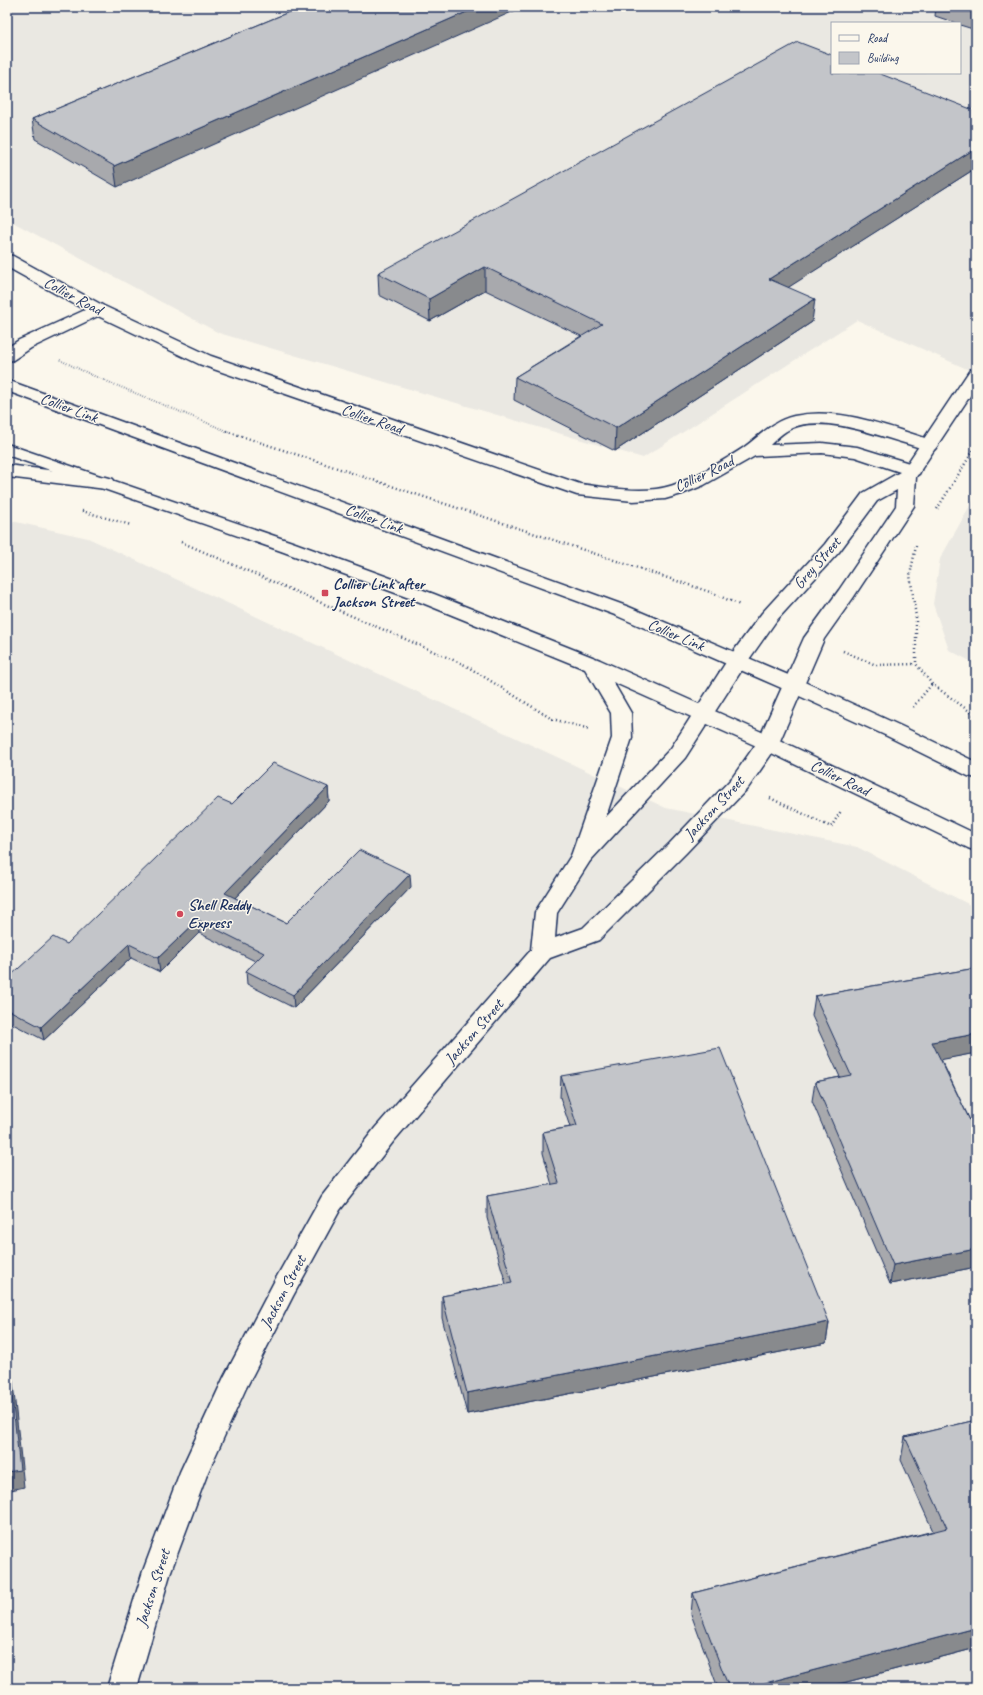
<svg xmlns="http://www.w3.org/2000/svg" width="983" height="1695" font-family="Caveat,sans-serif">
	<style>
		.built { fill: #eae8e2; fill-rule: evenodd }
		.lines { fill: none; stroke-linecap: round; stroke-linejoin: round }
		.street-casing { stroke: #1b2f5e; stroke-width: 3 }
		.secondary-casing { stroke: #1b2f5e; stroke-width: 3 }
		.primary-casing { stroke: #1b2f5e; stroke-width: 3 }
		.highway-casing { stroke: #1b2f5e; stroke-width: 3 }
		.path-far1 { stroke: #1b2f5e; stroke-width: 2; stroke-dasharray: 0.5 2; stroke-linecap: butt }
		.path { stroke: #1b2f5e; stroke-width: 2.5; stroke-dasharray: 1 3; stroke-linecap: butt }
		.street { fill: #fbf7ec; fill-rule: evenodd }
		.secondary { fill: #fbf7ec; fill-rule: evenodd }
		.primary { fill: #fbf7ec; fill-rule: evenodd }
		.highway { fill: #fbf7ec; fill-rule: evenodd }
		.wall { fill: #a8a9ad; stroke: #1b2f5e }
		.shaded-wall { fill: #888a8d; stroke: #1b2f5e }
		.building { fill: #c3c5c9; stroke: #1b2f5e }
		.poi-dot { fill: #d1495b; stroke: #fbf7ec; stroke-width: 1.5 }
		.labels { text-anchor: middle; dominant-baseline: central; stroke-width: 3; stroke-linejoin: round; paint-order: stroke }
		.street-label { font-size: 16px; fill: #1b2f5e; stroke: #fbf7ec }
		.poi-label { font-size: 16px; font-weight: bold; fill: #1b2f5e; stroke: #fbf7ec; text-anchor: start }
	</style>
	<rect width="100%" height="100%" fill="#fbf7ec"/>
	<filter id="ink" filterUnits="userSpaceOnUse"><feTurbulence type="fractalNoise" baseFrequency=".025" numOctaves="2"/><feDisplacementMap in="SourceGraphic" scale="8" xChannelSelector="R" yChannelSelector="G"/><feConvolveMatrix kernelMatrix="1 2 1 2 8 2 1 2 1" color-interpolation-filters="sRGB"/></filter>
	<g filter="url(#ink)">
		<path class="built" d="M7 7H976V373L857 320 643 458 219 333 7 219ZM832 23H960V73H832Z
			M976 495V664L949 650 933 604 940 559Z
			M7 520 88 538 666 808 857 847 976 908V1688H7Z"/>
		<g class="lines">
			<defs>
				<path id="street" d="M7 255 13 256 104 306 211 356 580 484C605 487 631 492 656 489 683 486 720 463 743 448 760 436 772 421 794 416 841 406 891 428 935 441L938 445 935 449 929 450C893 442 827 412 792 428 783 432 776 439 770 445L822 443 857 447 919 466 921 470 919 474 912 476 855 457 822 453 755 456 704 485 682 494 665 499 633 501 577 495 199 364 98 316 31 348 13 360 7 361V348L19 340 85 310 7 267Z"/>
				<path id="secondary" d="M976 369V387L916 477 914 506 853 598 824 639 779 743 748 788 686 853 599 940 550 958 393 1142 340 1210 293 1296 246 1388 208 1472 171 1571 137 1688H107L143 1571 180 1472 224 1377 275 1280 322 1196 375 1128 531 950 535 912 574 851 671 748 730 656 762 613 825 544 863 493 900 472 905 467 970 370ZM897 490 896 506 839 590 804 638 758 741 732 778 670 843 583 928 555 938 557 913 590 861 685 758 745 665 776 621 839 552 877 501Z"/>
				<path id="primary" d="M7 380 629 607 800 680 901 726 976 762V778L968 776 887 736 786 690 615 615 7 391Z
					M7 444 295 543 434 594 600 660 775 738 976 834V851L968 848 761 748 613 682 631 713 632 738 593 856 590 861 582 864 574 861 571 856 612 738 611 713 585 669 420 602 281 551 7 455Z"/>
				<path id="highway" d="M7 465 106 477 113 479 115 483 113 487 106 489 7 477Z"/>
			</defs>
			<use href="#street" class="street-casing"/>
			<use href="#secondary" class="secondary-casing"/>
			<use href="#primary" class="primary-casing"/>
			<use href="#highway" class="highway-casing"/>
			<path class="path-far1" d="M60 360 94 376 229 432"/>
			<path class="path" d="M226 431 710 592 740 605
				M937 509 976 446
				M82 511 131 525
				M181 542 465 665 552 719 590 729
				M916 546 910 575 916 617V664L932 684 976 716
				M843 651 876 665 916 664
				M913 707 932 684
				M770 798 831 827 841 811"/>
			<use href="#street" class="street"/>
			<use href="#secondary" class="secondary"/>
			<use href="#primary" class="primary"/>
			<use href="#highway" class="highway"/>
		</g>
		<path class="wall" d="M301 7 117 187 35 139 32 119Z
			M936 7H976V30L960 25V23H956L935 16Z
			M976 168 788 287 812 322 615 451 514 400 515 377 581 336 485 290 430 321 379 295 378 273Z
			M328 787 329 801 235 898 286 923 411 887 294 1008 247 984 246 971 255 961 199 933 160 972 131 958 44 1040 7 1021V979L67 944 232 804Z
			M976 968V1053L941 1059 976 1133V1267L890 1284 812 1101 815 1082 840 1077 812 1016 815 996Z
			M561 1076 829 1322 826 1343 467 1414 442 1318V1296L506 1284 487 1218V1196L552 1185 543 1153V1132L570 1127 560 1097Z
			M976 1420V1648L824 1688H718L691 1614 693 1593 933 1531 901 1460 905 1437Z"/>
		<path class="shaded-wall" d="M478 7H523L117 187 114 166Z
			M976 148V168L767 301 769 279Z
			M485 267V290L430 321 429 299Z
			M815 299 812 322 615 451 616 428Z
			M328 787 329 801 227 906 225 893Z
			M410 874 411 887 294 1008 293 995Z
			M198 920 199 933 160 972 158 958Z
			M129 944 131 958 44 1040 41 1027Z
			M976 1034V1053L929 1062 932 1042Z
			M976 1249V1267L890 1284 893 1265Z
			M829 1322 826 1343 467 1414V1393Z
			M7 1342 10 1355 24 1487 7 1491Z
			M976 1628V1648L824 1688H746Z"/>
		<path class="building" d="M301 7H478L114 166 32 119Z
			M960 7H976V13Z
			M798 42 832 55V73H878L976 111V148L769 279 815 299 616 428 515 377 602 324 485 267 429 299 378 273Z
			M273 763 328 787 225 893 286 923 359 850 410 874 293 995 246 971 264 953 198 920 158 958 129 944 41 1027 7 1009V979L53 937 67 944 218 798 232 804Z
			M976 968V1034L932 1042 976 1133V1249L893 1265 815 1082 851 1075 815 996Z
			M720 1048 829 1322 467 1393 442 1296 512 1283 487 1196 559 1183 543 1132 577 1126 561 1076Z
			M7 1349 20 1470 7 1472Z
			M976 1420V1628L746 1688H729L693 1593 947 1528 905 1437Z"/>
	</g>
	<g class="poi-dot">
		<rect x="321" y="589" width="8" height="8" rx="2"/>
		<circle cx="180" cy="914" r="4"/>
	</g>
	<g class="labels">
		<g class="street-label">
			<text transform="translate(73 296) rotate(28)">Collier Road</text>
			<text transform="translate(69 408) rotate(20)">Collier Link</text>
			<text transform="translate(372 419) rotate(19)">Collier Road</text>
			<text transform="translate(704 474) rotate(-26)">Collier Road</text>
			<text transform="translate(374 519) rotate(20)">Collier Link</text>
			<text transform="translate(817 563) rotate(-49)">Grey Street</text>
			<text transform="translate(676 635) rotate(23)">Collier Link</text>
			<text transform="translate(840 778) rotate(26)">Collier Road</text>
			<text transform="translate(714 808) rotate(-47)">Jackson Street</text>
			<text transform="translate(474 1032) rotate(-49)">Jackson Street</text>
			<text transform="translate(283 1292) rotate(-62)">Jackson Street</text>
			<text transform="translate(153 1588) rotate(-72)">Jackson Street</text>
		</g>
		<g class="poi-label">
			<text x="333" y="584">Collier Link after<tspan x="333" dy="18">Jackson Street</tspan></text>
			<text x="188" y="905">Shell Reddy<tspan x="188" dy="18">Express</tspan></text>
		</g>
	</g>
	<rect width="983" height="1695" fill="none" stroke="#fbf7ec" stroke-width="24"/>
	<rect x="12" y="12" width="959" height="1671" fill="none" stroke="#1b2f5e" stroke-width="1.5" filter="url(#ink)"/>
	<rect x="831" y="22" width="130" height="52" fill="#fbf7ec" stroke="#a1a7b3"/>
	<rect x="839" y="35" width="20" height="6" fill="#fbf7ec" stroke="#a1a7b3"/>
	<text x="867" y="42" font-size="12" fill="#1b2f5e">Road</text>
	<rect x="839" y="52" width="20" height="12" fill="#c3c5c9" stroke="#a1a7b3"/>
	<text x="867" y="62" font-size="12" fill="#1b2f5e">Building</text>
</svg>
